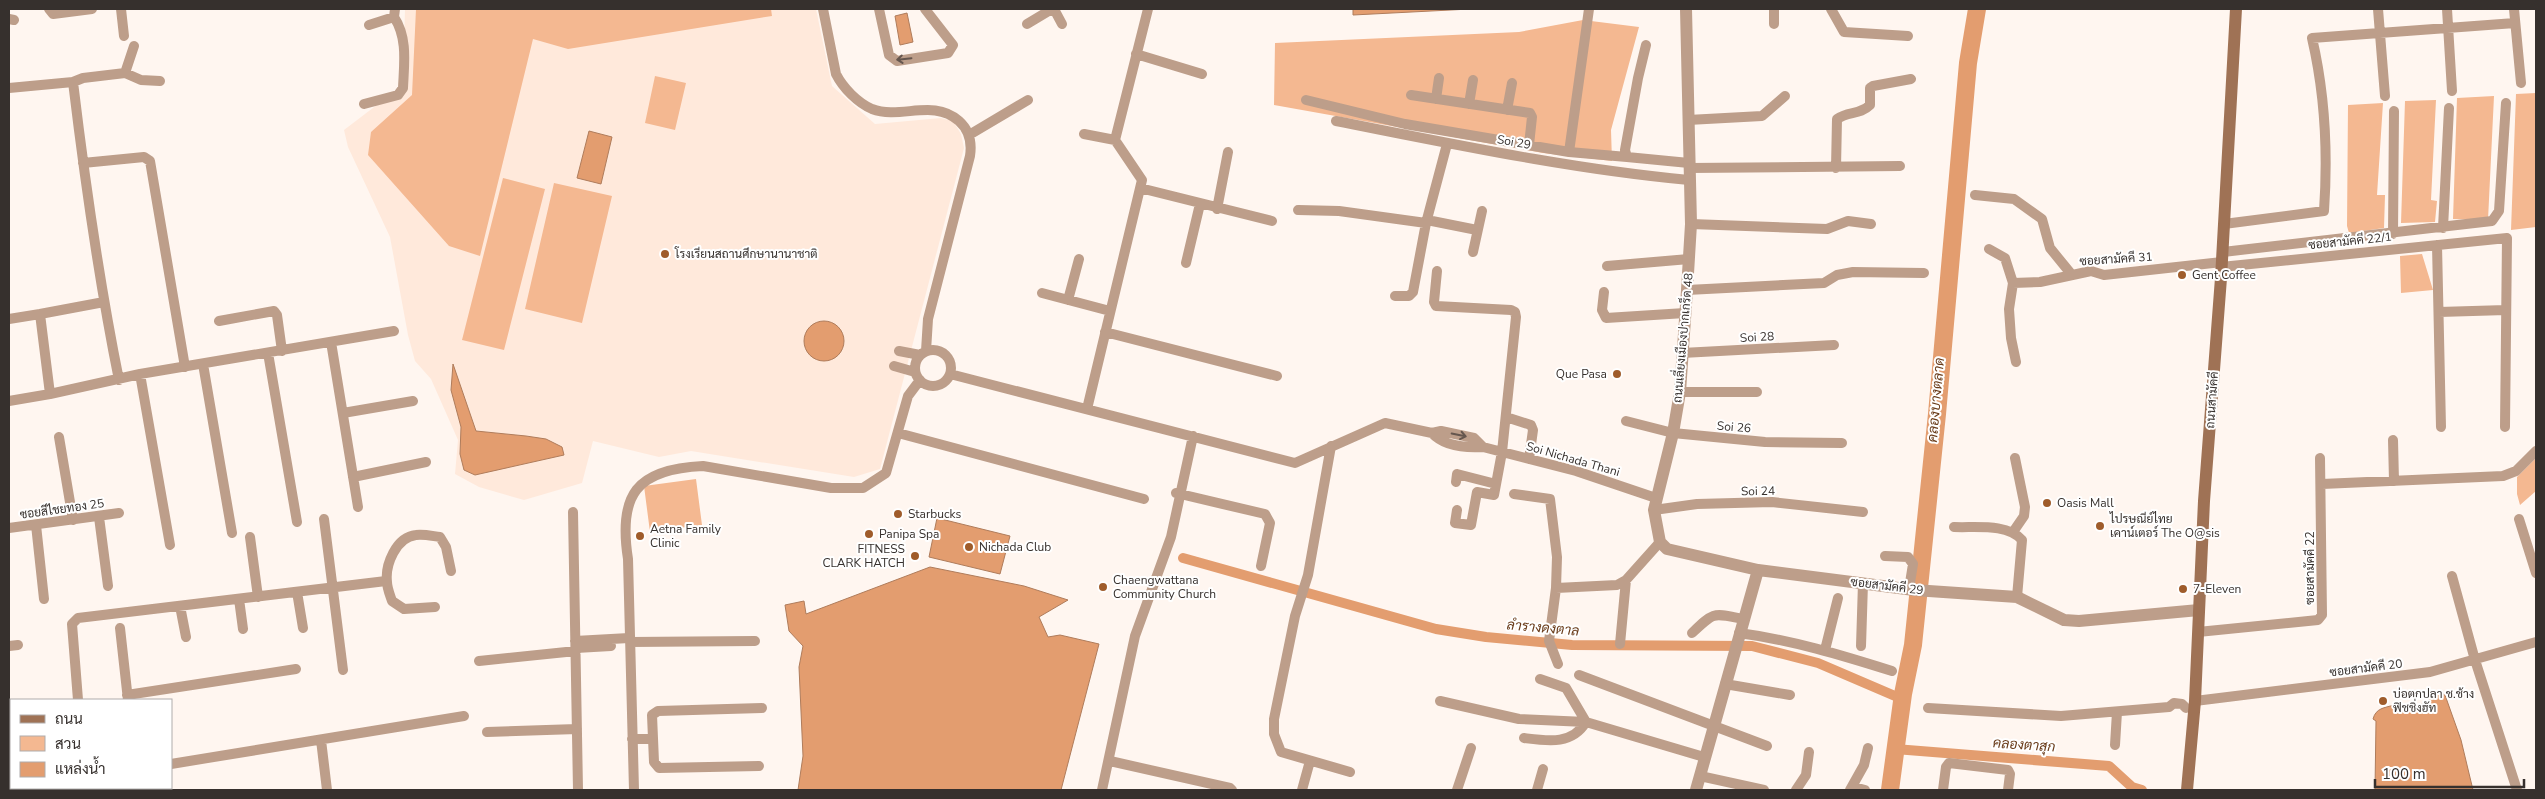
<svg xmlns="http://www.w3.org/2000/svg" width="2545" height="799" font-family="'Nunito Sans',Sarabun,sans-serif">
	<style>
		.built { fill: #ffe9db }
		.green { fill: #f4b891 }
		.water { fill: #e39d6f; stroke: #af7c5b }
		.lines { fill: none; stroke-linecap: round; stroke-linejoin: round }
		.canal { stroke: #e39d6f; stroke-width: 10 }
		.river { stroke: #e39d6f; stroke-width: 18 }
		.minor { stroke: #bd9e8a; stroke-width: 10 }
		.tertiary { stroke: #bd9e8a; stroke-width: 12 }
		.secondary { stroke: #9f7255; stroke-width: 12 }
		.oneway { stroke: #65564e }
		.poi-dot { fill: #9f5c2b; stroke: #fff; stroke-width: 2 }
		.labels { text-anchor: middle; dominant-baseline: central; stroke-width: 4; stroke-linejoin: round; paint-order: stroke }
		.street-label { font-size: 12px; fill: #36302d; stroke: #fff }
		.poi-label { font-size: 12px; fill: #36302d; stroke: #fff; text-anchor: start }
		.water-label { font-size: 14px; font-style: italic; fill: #693b19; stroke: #fff }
	</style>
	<rect width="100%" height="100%" fill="#fff6f0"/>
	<path class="built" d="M405 9H816L832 86 875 124 941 118 953 121 961 134 964 148 880 469 854 477 691 451 659 457 593 441 582 483 524 500 479 487 455 474 458 440 431 379 415 361 408 335 390 237 348 147 344 130 403 85Z"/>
	<path class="green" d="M416 9H771L772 16 568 49 533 39 480 256 449 246 368 155 371 132 412 95Z
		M1583 20 1639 27 1611 130 1612 161 1543 153 1274 105 1275 43 1519 32Z
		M655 76 686 83 675 130 645 123Z
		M2536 93V227L2511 230 2516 94Z
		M2494 96 2488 220 2453 219 2457 98Z
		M2436 100 2431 200 2437 201 2435 222 2401 223 2405 101Z
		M2383 103 2377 195H2385L2384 228 2349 233 2347 226 2348 105Z
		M503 178 545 189 504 350 462 340Z
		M554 183 612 196 582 323 525 309Z
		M2422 254 2433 290 2401 293 2400 256Z
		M2536 458V491L2520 505 2517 494V477Z
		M696 479 702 525 650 532 644 486Z"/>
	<path class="water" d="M1353 9H1470L1353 15Z
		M907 13 913 42 900 45 895 16Z
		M589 131 612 137 601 184 577 178Z
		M804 341a20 20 0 1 1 40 0a20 20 0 1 1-40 0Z
		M453 364 476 431 526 436 546 439 562 447 564 455 475 475 464 470 460 454 461 427 451 390Z
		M937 518 1010 536 1000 574 929 557Z
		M930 567 1024 586 1068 600 1039 617 1048 637 1060 635 1099 644 1061 790H798L803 756 799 667 803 646 789 631 785 605 804 601 806 614Z
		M2440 692 2445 695 2461 740 2473 790H2375L2376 721 2373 719C2376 708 2384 708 2394 705L2396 713 2418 710V705L2429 703V693Z"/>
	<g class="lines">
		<path class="canal" d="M1183 558 1436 629 1486 637 1572 645 1752 646 1818 663 1902 699
			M1895 749 2109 766 2132 787 2142 790"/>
		<path class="river" d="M1890 790 1903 694 1913 645 1937 414 1968 63 1977 9"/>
		<path class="minor" d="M49 9 53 14 92 9
			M121 9 124 36
			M823 9 836 74C843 88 858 103 872 109 901 120 933 98 959 121 969 130 972 143 970 156L928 319 926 351
			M879 9 889 55 897 61 948 53 953 45 925 9
			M1054 9 1062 24
			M1831 9 1844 32 1908 36
			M2378 9 2385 96
			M2447 9 2452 91
			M2514 9 2521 83
			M9 19 14 20
			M1027 24 1052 9
			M1774 24V9
			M369 25 394 17 395 9
			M1646 45 1638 78 1625 150 1627 157 1689 163
			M1136 54 1202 74
			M125 73 134 46
			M73 82C85 182 99 281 119 380
			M9 88 73 82 83 78 125 73 141 80 160 81
			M1411 95 1530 113 1532 117 1529 145
			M1436 99 1439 78
			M1306 100 1405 124 1569 152 1627 157
			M364 104 398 95 403 88C404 64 408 38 394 17
			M1469 104 1473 80
			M1507 110 1512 83
			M1688 120 1762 116 1785 96
			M1336 121C1453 144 1570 169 1689 180
			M1084 134 1115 140
			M969 135 1028 100
			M1569 152 1589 9
			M83 163 144 157 150 161 185 367
			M1689 168 1900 166
			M1836 168 1837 119C1848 111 1860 115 1870 105V88L1873 86 1911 79
			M1140 188 1272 221
			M1975 195 2014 199 2042 219 2050 248 2072 275
			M1217 209 1228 152
			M1298 210 1339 211 1426 223
			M1427 220 1477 230
			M1691 224 1827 229 1848 221 1871 224
			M2224 224 2324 211C2328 153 2325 94 2312 38L2515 23
			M2443 228 2449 108
			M2393 234 2394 111
			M2437 245 2441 427
			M1989 249 2005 258 2013 283 2009 309 2011 338 2016 362
			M1473 252 1482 211
			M2223 252 2492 221 2499 211 2506 103
			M1186 263 1200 204
			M1607 266 1689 259
			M2221 267 2507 238 2505 427
			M1437 271 1434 302 1436 306 1511 310 1515 312 1516 317 1502 452 1494 495 1477 492 1471 525 1455 523 1457 510
			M2013 283 2040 282 2091 271 2104 275 2222 262
			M1687 290 1824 283 1837 275 1853 272 1924 273
			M1604 292 1602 310 1606 318 1685 313
			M1042 293 1110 311
			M1395 296H1409L1413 292 1426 223 1447 144
			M1068 300 1079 259
			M2439 312 2506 310
			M9 319 40 314
			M219 321 274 311 277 315 282 351
			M1105 332 1277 376
			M331 342 358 507
			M915 368a18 18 0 1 1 36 0a18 18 0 1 1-36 0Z
			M899 351 920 355
			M268 353 297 522
			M1682 353 1834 345
			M203 364 232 533
			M894 366 915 372
			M140 374 170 545
			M950 374 1295 463 1385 423 1432 433 1441 431 1474 438 1483 447
			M1680 392H1757
			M50 394 40 314 104 302
			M9 401 50 394 140 374 394 331
			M1087 409 1142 180 1115 140 1148 9
			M343 413 413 401
			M1506 417 1531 425 1533 430 1529 459
			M1626 421 1673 433 1765 442 1842 443
			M898 433 1144 499
			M1432 433C1444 446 1466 448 1483 447L1576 471 1656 498
			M59 437 73 520
			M2393 440 2394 481
			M1331 446 1308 575 1295 616 1274 719V734L1281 752 1350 772
			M353 477 426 462
			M1456 482 1457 474 1496 484
			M2322 484 2503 476 2516 471 2536 451
			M1176 493 1265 514 1270 523 1261 566
			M1514 494 1550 499 1557 557 1556 588 1549 641 1558 664
			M1654 510 1697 504 1772 502 1863 512
			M573 512 578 790
			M99 517 108 586
			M324 519 343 670
			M2519 519 2536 573
			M36 525 44 599
			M1954 527C1975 528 2007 523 2022 540L2017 597
			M9 528 119 513
			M2013 532 2024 516 2025 507 2015 458
			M250 537 258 597
			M1885 556 1908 557 1913 564 1909 589
			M2452 576 2475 660 2517 790
			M1556 588 1617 585 1626 580 1660 542
			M297 592 303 628
			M239 599 243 629
			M180 606 186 637
			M435 607 404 609 392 601C390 595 387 588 387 582 385 565 396 537 416 535 424 534 432 536 440 537L446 547 451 571
			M120 628 128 700
			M2198 632 2318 620 2322 615 2320 458
			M1692 633C1715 611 1713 613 1743 619
			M1739 633C1792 640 1841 655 1892 671
			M575 641 629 638
			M630 642 755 641
			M1620 644 1626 580
			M9 646 18 645
			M1861 646 1863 583
			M576 648 611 646
			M1825 650 1838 598
			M479 661 576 651
			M1579 675 1767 746
			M1725 684 1790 695
			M127 695 296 669
			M78 700 72 624 78 618 386 581
			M1440 701 1519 719 1586 722 1704 757
			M2195 701 2430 672 2536 642
			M1928 708 2061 716 2169 707 2174 703 2182 704 2186 708
			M9 722H11
			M487 732 577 729
			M1524 738C1548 741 1572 745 1586 722L1566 688 1540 679
			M632 739H653
			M321 740 327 790
			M2115 745 2117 712
			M1110 761 1230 788 1232 790
			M171 764 464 716
			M759 766 659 768 654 762 652 715 658 711 762 708
			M1700 776 1764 790
			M1854 787 1865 790
			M137 788V790
			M634 790 628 559C618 495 636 469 703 466L831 488H863L886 473 908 396 920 380
			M1102 790 1135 636 1171 537 1193 436
			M1302 790 1310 761
			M1457 790 1471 748
			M1537 790 1543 769
			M1796 790 1806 775 1809 752
			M1850 790 1864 765 1868 748
			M1943 790 1946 767 1949 763 2008 770 2010 774 2008 790"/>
		<path class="tertiary" d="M1686 9 1691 224 1687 290 1680 392 1673 433 1654 510 1660 542 1667 549 1758 570 1914 590 2017 597 2064 620 2079 621 2199 610
			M1696 790 1758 570"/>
		<path class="secondary" d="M2187 790 2195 701 2204 501 2221 278 2236 9"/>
	</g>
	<defs><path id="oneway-shaft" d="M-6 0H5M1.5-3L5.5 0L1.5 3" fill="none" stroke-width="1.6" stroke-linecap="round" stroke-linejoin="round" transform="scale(1.25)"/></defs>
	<g class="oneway">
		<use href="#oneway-shaft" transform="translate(904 59) rotate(174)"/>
		<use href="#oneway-shaft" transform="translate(1459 435) rotate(12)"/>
	</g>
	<g class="poi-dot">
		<circle cx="665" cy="254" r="5"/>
		<circle cx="2182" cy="275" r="5"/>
		<circle cx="1617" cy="374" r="5"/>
		<circle cx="2047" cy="503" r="5"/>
		<circle cx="898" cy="514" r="5"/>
		<circle cx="2100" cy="526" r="5"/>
		<circle cx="869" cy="534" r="5"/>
		<circle cx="640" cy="536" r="5"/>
		<circle cx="969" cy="547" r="5"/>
		<circle cx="915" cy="556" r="5"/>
		<circle cx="1103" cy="587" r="5"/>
		<circle cx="2183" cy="589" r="5"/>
		<circle cx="2383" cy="701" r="5"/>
	</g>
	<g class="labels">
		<g class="street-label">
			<text transform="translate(1514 142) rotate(10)">Soi 29</text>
			<text transform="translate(2350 241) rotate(-6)">ซอยสามัคคี 22/1</text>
			<text transform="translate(2116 259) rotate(-4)">ซอยสามัคคี 31</text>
			<text transform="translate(1757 337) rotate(-3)">Soi 28</text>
			<text transform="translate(1683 338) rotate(-85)">ถนนเลี่ยงเมืองปากเกร็ด 48</text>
			<text transform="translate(2212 400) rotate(-86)">ถนนสามัคคี</text>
			<text transform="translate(1734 427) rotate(5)">Soi 26</text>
			<text transform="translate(1573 459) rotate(16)">Soi Nichada Thani</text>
			<text transform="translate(1758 491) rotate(-1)">Soi 24</text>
			<text transform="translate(62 509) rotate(-8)">ซอยสีไชยทอง 25</text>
			<text transform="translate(2310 568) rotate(-90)">ซอยสามัคคี 22</text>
			<text transform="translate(1887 586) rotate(7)">ซอยสามัคคี 29</text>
			<text transform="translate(2366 668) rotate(-7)">ซอยสามัคคี 20</text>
		</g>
		<g class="poi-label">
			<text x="675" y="254">โรงเรียนสถานศึกษานานาชาติ</text>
			<text x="2192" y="275">Gent Coffee</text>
			<text x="1607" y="374" text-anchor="end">Que Pasa</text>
			<text x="2057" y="503">Oasis Mall</text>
			<text x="908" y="514">Starbucks</text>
			<text x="2110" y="519">ไปรษณีย์ไทย<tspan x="2110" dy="14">เคาน์เตอร์ The O@sis</tspan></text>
			<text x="650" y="529">Aetna Family<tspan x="650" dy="14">Clinic</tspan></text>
			<text x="879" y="534">Panipa Spa</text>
			<text x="979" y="547">Nichada Club</text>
			<text x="905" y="549" text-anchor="end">FITNESS<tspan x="905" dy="14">CLARK HATCH</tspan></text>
			<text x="1113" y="580">Chaengwattana<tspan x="1113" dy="14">Community Church</tspan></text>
			<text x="2193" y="589">7-Eleven</text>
			<text x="2393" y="694">บ่อตกปลา ช.ช้าง<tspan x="2393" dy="14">ฟิชชิ่งฮัท</tspan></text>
		</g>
		<g class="water-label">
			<text transform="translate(1936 400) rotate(-85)">คลองบางตลาด</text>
			<text transform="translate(1543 628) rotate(5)">ลำรางดงตาล</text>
			<text transform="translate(2024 745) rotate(4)">คลองตาสุก</text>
		</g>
	</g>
	<rect width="2545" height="799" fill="none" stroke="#36302d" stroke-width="20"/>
	<rect x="10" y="699" width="162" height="90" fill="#ffffff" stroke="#afacab"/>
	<rect x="20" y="715" width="25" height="8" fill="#9f7255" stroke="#afacab"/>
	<text x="55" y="724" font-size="15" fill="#36302d">ถนน</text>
	<rect x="20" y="736" width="25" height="15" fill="#f4b891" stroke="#afacab"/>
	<text x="55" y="749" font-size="15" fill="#36302d">สวน</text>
	<rect x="20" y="762" width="25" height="15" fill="#e39d6f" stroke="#afacab"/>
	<text x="55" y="774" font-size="15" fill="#36302d">แหล่งน้ำ</text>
	<path d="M2375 779v8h149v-8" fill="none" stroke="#36302d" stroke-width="2.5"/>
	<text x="2382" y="779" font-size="15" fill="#36302d" stroke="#ffffff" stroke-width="4" paint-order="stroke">100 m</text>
</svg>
